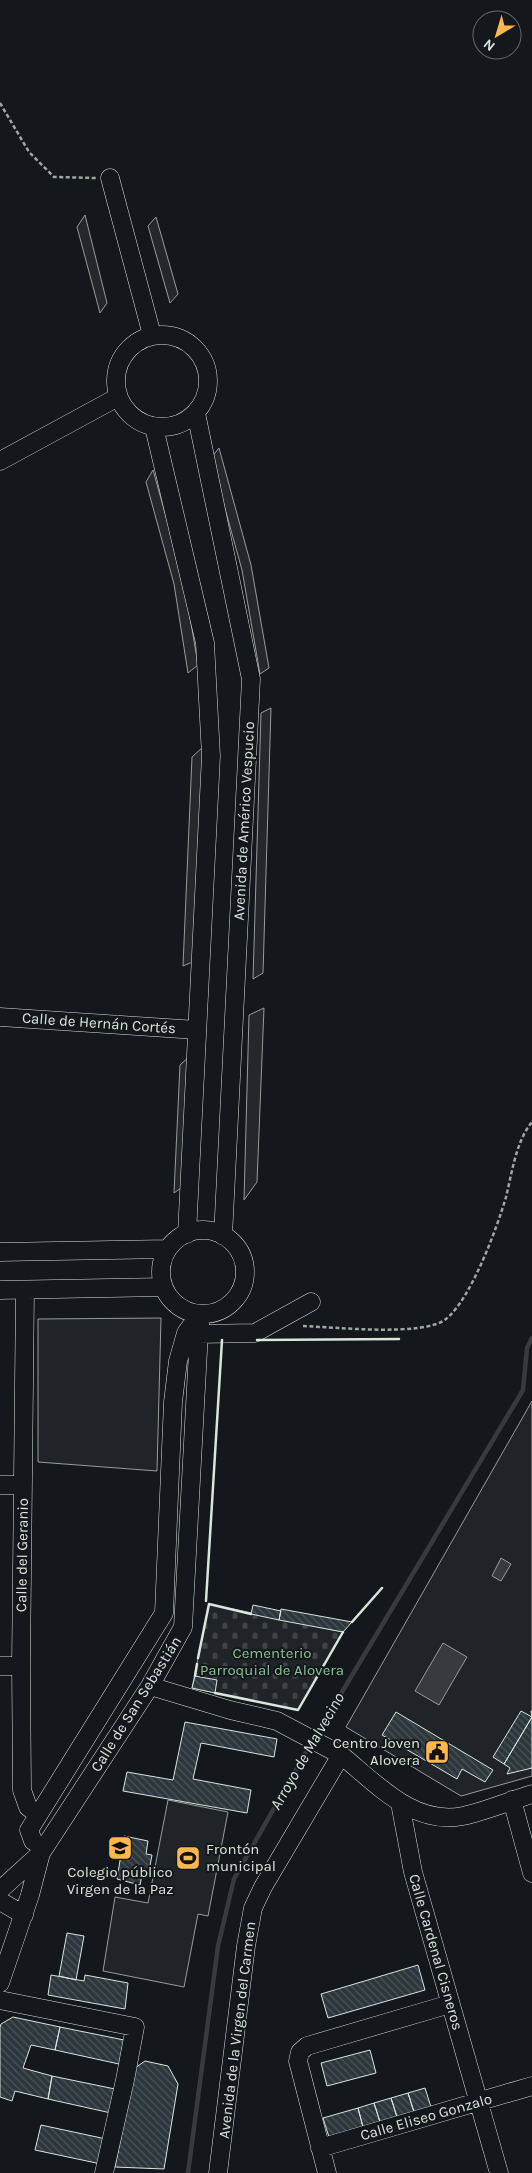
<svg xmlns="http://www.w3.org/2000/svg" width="532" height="2173" font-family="Karla,sans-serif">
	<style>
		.cemetery { fill: url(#cemetery-stones); stroke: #939e99 }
		.park { fill: #202428; stroke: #939e99 }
		.parking { fill: #24282b; stroke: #939e99 }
		.water { fill: #363b3e; stroke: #939e99 }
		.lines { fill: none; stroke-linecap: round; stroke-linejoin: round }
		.stream { stroke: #363b3e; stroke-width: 4.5 }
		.building { fill: url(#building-back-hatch); stroke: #d8e6dc }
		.minor-casing { stroke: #d8e6dc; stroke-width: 19 }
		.path { stroke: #9da8a2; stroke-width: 2.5; stroke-dasharray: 4 2.5; stroke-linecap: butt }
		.minor { stroke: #14181c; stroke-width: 18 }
		.wall { stroke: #d8e6dc; stroke-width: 2.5 }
		.labels { text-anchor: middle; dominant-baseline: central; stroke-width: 4; stroke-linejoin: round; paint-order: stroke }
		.street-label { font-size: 15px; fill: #d8e6dc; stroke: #14181c }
		.park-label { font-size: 15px; fill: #8ac095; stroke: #14181c }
		.poi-label { font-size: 15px; fill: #d8e6dc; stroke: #14181c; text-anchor: end }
		.water-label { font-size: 16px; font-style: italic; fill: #d8e6dc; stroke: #14181c }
	</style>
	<defs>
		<pattern id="cemetery-stones" width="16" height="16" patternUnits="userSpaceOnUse" patternTransform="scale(1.25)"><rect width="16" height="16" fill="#202428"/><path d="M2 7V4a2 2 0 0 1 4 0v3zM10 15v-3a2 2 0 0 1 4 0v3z" fill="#404447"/></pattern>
		<pattern id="building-back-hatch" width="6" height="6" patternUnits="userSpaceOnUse" patternTransform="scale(1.25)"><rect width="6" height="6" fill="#2c363c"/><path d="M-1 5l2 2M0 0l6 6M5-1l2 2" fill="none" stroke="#4a5358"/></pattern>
	</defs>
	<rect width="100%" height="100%" fill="#14181c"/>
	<path class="cemetery" d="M209 1604 343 1632 298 1710 192 1688Z"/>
	<path class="park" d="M161 1318 157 1471 38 1462V1319Z
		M532 1401V1776L461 1796 346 1727Z
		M168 1800 228 1812 208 1916 198 1914 184 1987 103 1971 115 1897 148 1903Z"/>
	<path class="parking" d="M85 215 107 303 100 313 77 227Z
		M156 217 178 294 170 303 148 226Z
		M219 448 251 565 269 668 260 674 242 570 211 458Z
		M153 470 184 581 198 665 188 673 174 584 146 482Z
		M271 708 263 973 253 979 261 713Z
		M203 747 195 961 183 966 192 757Z
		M264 1008 257 1182 244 1200 249 1015Z
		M191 1055 184 1186 174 1193 180 1065Z"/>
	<path class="water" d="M501 1558 511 1564 501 1581 492 1576Z
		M443 1643 467 1657 439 1705 415 1691Z"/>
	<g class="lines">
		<path class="stream" d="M315 1737 523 1390 527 1348 532 1338
			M188 2173 218 1946 234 1879 311 1743"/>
	</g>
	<path class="building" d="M253 1605 281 1611 279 1620 251 1614Z
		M281 1609 352 1622 343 1632 279 1620Z
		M195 1676 217 1680 215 1693 192 1688Z
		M521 1711 532 1717 504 1764 493 1757Z
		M531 1711H532V1768L507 1774 510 1768 504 1764 532 1717Z
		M396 1712 493 1770 485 1782 462 1769 457 1779 382 1735Z
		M185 1722 277 1739 274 1757 201 1743 193 1779 251 1790 247 1813 123 1791 127 1772 173 1780Z
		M124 1836 148 1841 146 1854 152 1855 149 1871 143 1870 140 1885 117 1879Z
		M67 1933 84 1936 76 1980 59 1976Z
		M418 1965 425 1990 328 2018 321 1994Z
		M51 1975 84 1981 85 1975 128 1983 125 2009 48 1995Z
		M13 2017 60 2027 55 2050 31 2045 23 2068 52 2076 48 2099 15 2091 12 2101 0 2097V2027L1 2024Z
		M60 2027 124 2040 119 2064 55 2050Z
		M370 2050 376 2073 327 2086 321 2063Z
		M145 2061 168 2066 178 2084 164 2169 115 2167 135 2068Z
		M52 2076 115 2089 111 2113 48 2099Z
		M425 2088 431 2107 414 2112 408 2093Z
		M408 2093 414 2112 397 2117 391 2098Z
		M391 2098 397 2117 380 2122 374 2103Z
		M374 2103 380 2122 363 2127 358 2108Z
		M358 2108 363 2127 329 2137 323 2118Z
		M41 2125 106 2139 101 2164 35 2150Z"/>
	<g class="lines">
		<defs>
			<path id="minor" d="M110 178 152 335
				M116 381a46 46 0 1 1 92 0a46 46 0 1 1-92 0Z
				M196 413 251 679 223 1236
				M154 427 205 643 211 756 187 1234
				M0 461 118 397
				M0 1017 197 1030
				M161 1272a42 42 0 1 1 84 0a42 42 0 1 1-84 0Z
				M0 1252 168 1249
				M0 1290 164 1287
				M25 1290 21 1666 22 1790 28 1807 37 1814
				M199 1334 255 1333 311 1302
				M0 1485H23
				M0 1666H21
				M150 1686 230 1710 277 1721 341 1755 263 1887 253 1908 246 1946 218 2173
				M341 1755C376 1783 413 1826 463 1816 486 1811 509 1801 532 1794
				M512 1800 532 1873
				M400 1803 413 1872 499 2173
				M44 1848 33 1841 29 1830 164 1613 173 1402 178 1361 186 1333 191 1326 200 1324
				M0 1890 41 1853
				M0 1901 24 1915
				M0 1983 30 1895 41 1853 150 1686 183 1627 200 1314
				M0 2000 135 2027 125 2080 104 2173
				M320 2148 532 2086
				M327 2173 298 2061 300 2052 307 2046 450 2004"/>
		</defs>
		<use href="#minor" class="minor-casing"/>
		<path class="path" d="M0 103 29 152 54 177 96 178
			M303 1326C334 1327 424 1337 446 1319 471 1299 497 1228 506 1197 512 1173 516 1141 532 1122"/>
		<use href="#minor" class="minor"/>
		<path class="wall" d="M257 1340 399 1339
			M206 1601 222 1340
			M352 1622 382 1588
			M198 1658 209 1604 251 1614
			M195 1676 197 1664
			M215 1693 298 1710 343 1632"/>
	</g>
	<defs>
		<symbol id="civic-square" viewBox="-11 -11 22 22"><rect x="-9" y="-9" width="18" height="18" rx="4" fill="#ffb74d" stroke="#14181c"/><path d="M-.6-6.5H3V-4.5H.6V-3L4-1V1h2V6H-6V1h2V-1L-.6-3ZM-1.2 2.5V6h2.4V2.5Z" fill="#111"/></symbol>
		<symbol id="school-square" viewBox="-11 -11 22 22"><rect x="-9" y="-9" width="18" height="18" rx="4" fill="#ffb74d" stroke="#14181c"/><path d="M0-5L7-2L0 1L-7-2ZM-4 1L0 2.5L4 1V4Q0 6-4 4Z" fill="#111"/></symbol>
		<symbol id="stadium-square" viewBox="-11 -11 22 22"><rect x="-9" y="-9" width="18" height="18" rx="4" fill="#ffb74d" stroke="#14181c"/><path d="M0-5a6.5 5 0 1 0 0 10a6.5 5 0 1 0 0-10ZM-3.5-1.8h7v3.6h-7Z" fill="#111"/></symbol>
	</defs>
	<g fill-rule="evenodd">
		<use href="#civic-square" x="423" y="1738" width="28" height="28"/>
		<use href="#school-square" x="106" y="1834" width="28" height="28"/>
		<use href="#stadium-square" x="174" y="1844" width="28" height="28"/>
	</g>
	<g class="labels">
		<g class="street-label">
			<text transform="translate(244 821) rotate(-87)">Avenida de Américo Vespucio</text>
			<text transform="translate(99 1023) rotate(4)">Calle de Hernán Cortés</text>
			<text transform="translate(22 1555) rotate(-89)">Calle del Geranio</text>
			<text transform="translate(136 1704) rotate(-58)">Calle de San Sebastián</text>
			<text transform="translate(436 1952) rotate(74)">Calle Cardenal Cisneros</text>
			<text transform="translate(237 2030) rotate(-83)">Avenida de la Virgen del Carmen</text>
			<text transform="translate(426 2117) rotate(-16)">Calle Eliseo Gonzalo</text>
		</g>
		<g class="park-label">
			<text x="272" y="1653">Cementerio<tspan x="272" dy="17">Parroquial de Alovera</tspan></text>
		</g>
		<g class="poi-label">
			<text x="420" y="1743">Centro Joven<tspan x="420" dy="17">Alovera</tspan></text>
			<text x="206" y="1849" text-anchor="start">Frontón<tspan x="206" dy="17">municipal</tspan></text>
			<text x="120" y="1872" text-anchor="middle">Colegio público<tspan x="120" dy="17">Virgen de la Paz</tspan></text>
		</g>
		<g class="water-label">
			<text transform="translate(307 1751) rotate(-60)">Arroyo de Malvecino</text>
		</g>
	</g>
	<g transform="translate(497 35) rotate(218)"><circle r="24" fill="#14181c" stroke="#626a69"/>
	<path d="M0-4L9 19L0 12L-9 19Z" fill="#ffb74d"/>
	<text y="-8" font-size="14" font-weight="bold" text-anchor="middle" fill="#d8e6dc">N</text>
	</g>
</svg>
